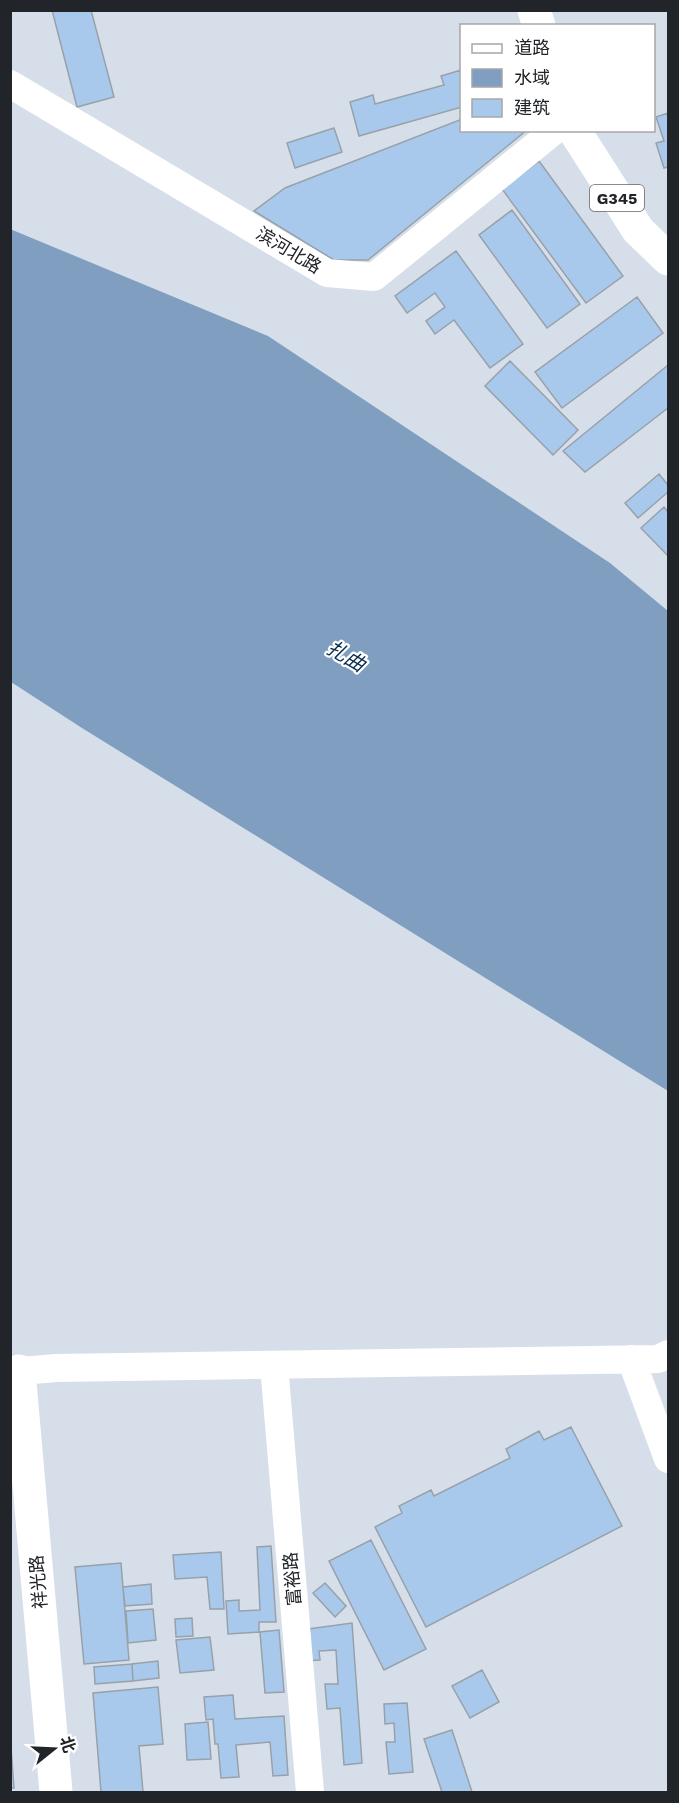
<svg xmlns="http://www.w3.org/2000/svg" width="679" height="1803" font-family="'Work Sans','Noto Sans SC',sans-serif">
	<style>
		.water { fill: #7f9ec0 }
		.building { fill: #a8c9ec; stroke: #98a1aa; stroke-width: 1.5 }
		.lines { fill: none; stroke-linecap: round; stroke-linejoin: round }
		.minor { stroke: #fff; stroke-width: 28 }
		.major { stroke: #fff; stroke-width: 33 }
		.highway { stroke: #fff; stroke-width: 33 }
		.labels { text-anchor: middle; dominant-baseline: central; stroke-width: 4.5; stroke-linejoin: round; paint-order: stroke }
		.shield { fill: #fff; stroke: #646668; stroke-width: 1.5 }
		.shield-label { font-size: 16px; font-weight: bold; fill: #212428 }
		.street-label { font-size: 18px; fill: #212428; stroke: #fff }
		.water-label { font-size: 20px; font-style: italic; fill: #072c4d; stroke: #fff }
	</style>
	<rect width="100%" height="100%" fill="#d6dfe9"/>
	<path class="water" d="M10 229 268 336 610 563 668 611V1091L82 728 11 682Z"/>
	<path class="building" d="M52 10H91L114 97 77 107Z
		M461 70 462 107 359 136 350 102 373 95 375 104 444 85 441 76Z
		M668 113V167L664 168 656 143 664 141 656 117Z
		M462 119V130H527L368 260H334L254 211 285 188Z
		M334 128 342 152 295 168 287 143Z
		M539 161 623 276 586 303 502 189Z
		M512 210 580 304 547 328 479 235Z
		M456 251 523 344 490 368 454 320 435 334 426 321 445 307 435 293 407 313 395 296Z
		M637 297 663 333 562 408 535 372Z
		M510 361 578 430 553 455 485 386Z
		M668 365V408L585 472 563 451Z
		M659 474 668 485V492L638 518 625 503Z
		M664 507 668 512V556L641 528Z
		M571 1427 622 1526 426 1627 375 1527 402 1513 399 1506 431 1490 434 1496 510 1458 506 1449 539 1431 544 1440Z
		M371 1540 426 1649 384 1670 329 1561Z
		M271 1546 276 1622H259V1632L228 1634 226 1601 239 1600V1611L260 1610 257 1547Z
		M221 1552 224 1609H210L207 1577 175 1579 173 1555Z
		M121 1563 129 1660 84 1664 75 1567Z
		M325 1583 346 1606 335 1617 313 1593Z
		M151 1584 152 1604 125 1606 123 1587Z
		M153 1609 156 1640 128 1643 126 1611Z
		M192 1618 193 1636 176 1637 175 1619Z
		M352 1623 362 1763 344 1765 340 1708 327 1709 325 1684H338L336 1650 319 1651 320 1660 303 1661 301 1630Z
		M279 1630 284 1692 265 1693 260 1632Z
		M210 1637 214 1670 180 1673 176 1640Z
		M158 1661 159 1678 133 1681 132 1664Z
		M132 1664 133 1681 95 1684 94 1667Z
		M482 1670 499 1702 470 1718 452 1686Z
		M158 1687 163 1744 139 1746 143 1792H101L93 1693Z
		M233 1695 235 1719 284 1716 288 1775 273 1776 270 1742 236 1745 239 1777 221 1778 218 1744H215L213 1719 206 1720 204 1697Z
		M407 1703 413 1772 389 1774 386 1742H395L394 1723 385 1724 384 1704Z
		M208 1722 211 1759 187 1760 185 1724Z
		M452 1730 472 1792H442L424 1739Z
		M10 1734 14 1788H10Z"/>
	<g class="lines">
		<path class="minor" d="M10 84 327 273 374 277 555 130
			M631 1359 668 1459
			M274 1365 310 1792
			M10 1372 56 1368 658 1359 668 1354"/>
		<path class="major" d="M19 1371 56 1792"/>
		<path class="highway" d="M534 10 539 26
			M574 130 638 230 668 259"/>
	</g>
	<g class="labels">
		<rect class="shield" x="590" y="185" width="54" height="26" rx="4.5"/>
		<g class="shield-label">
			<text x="617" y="198">G345</text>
		</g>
		<g class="street-label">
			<text transform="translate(289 250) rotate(31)">滨河北路</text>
			<text transform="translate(292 1579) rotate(-95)">富裕路</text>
			<text transform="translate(38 1582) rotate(-95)">祥光路</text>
		</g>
		<g class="water-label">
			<text transform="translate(346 656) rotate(31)">扎曲</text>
		</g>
	</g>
	<rect width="679" height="1803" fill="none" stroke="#212428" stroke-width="24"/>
	<rect x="460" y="24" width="195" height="108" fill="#ffffff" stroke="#a6a7a9" stroke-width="1.5"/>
	<rect x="472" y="44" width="30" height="9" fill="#ffffff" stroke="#a6a7a9" stroke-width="1.5"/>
	<text x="514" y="54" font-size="18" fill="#212428">道路</text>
	<rect x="472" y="69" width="30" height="18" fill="#7f9ec0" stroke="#a6a7a9" stroke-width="1.5"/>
	<text x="514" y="84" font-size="18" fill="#212428">水域</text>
	<rect x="472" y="99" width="30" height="18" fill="#a8c9ec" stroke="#a6a7a9" stroke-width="1.5"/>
	<text x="514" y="114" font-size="18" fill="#212428">建筑</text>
	<g transform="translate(54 1749) rotate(72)" stroke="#ffffff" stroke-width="4.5" paint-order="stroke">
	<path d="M0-4.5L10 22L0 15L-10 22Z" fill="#212428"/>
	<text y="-9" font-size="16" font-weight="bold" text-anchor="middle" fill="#212428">北</text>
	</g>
</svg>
